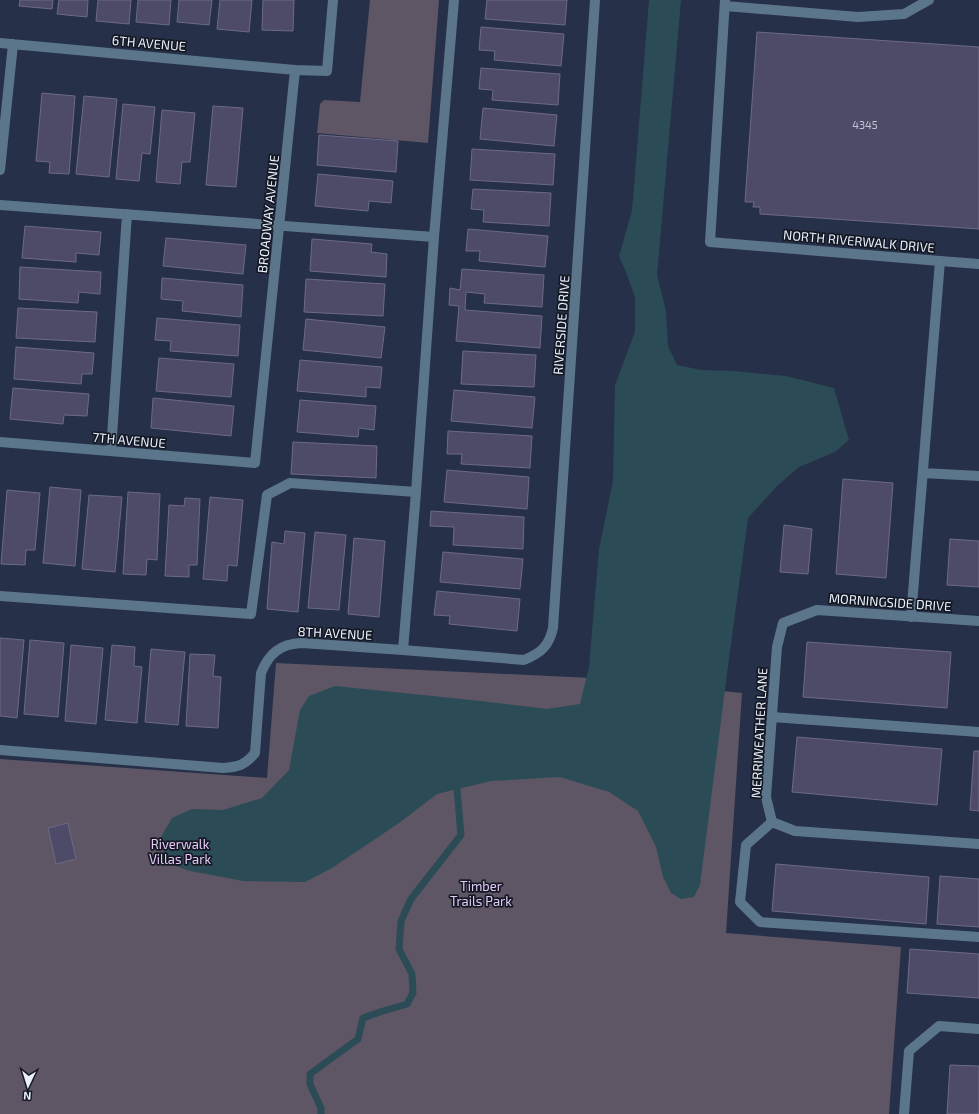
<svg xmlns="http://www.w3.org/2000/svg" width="979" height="1114" font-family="'Exo 2',sans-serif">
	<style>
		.green { fill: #5f5665 }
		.water { fill: #2b4c56 }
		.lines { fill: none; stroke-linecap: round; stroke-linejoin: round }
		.stream { stroke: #2b4c56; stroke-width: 7 }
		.building { fill: #4e4b68; stroke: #6d6a88 }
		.lane { stroke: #5b768b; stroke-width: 10 }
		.street { stroke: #5b768b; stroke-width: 10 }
		.labels { text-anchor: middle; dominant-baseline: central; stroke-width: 3.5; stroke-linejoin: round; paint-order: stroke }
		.number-label { font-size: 11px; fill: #c2c6d7 }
		.street-label { font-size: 13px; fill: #e9effc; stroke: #141924 }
		.park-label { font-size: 13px; fill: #e7c9f8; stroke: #141924 }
	</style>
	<rect width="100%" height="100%" fill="#263049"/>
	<path class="green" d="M370 0H439L428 143 317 133 320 104 324 100 360 102Z
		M276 663 591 678 742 693 726 933 901 947 889 1114H0V759L267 778Z"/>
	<path class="water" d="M649 0H681L657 275 666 311 668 346 677 365 701 370 734 371 786 376 834 388 849 440 835 452 799 467 777 486 748 518 728 666 700 885 694 897 681 899 671 893 663 877 656 847 638 811 609 792 560 777 491 781 437 794 399 823 332 868 305 882 243 881 190 871 165 862 161 837 172 818 192 809 223 810 262 798 289 770 300 710 309 696 335 686 481 701 547 709 580 704 589 667 599 549 613 481 615 385 635 332V297L626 272 619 256 632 211Z"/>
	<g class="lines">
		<path class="stream" d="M321 1114V1108L310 1084V1074L358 1039 363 1018 380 1012 407 1004 413 993 412 974 399 949 401 921 411 899 461 835 457 789 460 780"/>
	</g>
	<path class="building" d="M20 0H53L52 9 19 6Z
		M59 0H88L87 17 57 14Z
		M98 0H131L129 24 96 21Z
		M138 0H171L169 25 136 22Z
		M179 0H212L209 25 177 22Z
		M220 0H252L249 32 217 29Z
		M263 0H294L293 31 262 30Z
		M487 0H567L565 25 485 19Z
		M481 27 564 34 561 66 494 60 495 51 479 50Z
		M757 32 979 47V229L760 214V207H753L754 202H745Z
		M481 68 560 74 558 105 492 100 493 90 479 89Z
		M42 93 75 96 69 174 49 173 50 162 36 161Z
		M84 96 117 99 109 177 76 174Z
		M123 104 155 107 150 154 142 153 139 181 116 179Z
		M213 106 243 108 236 187 206 185Z
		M483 108 557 115 554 146 480 139Z
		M162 110 195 113 190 162H182L180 184 156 182Z
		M319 135 398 141 396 172 317 165Z
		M472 149 555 154 553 185 470 180Z
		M318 174 393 181 391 203 369 201 368 211 315 206Z
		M473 189 551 193 549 226 483 222 484 210 471 209Z
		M25 226 101 232 99 255 76 253V262L22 258Z
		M468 229 548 236 545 267 479 261 480 251H466Z
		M166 238 246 245 243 274 163 266Z
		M312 239 372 244 371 252 387 254 386 277 310 271Z
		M20 267 101 272 100 294 79 292 78 303 19 299Z
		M462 269 544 275 542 307 484 303 485 294 466 292 465 310 542 316 540 348 456 341 459 306 449 305 450 288 460 290Z
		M162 278 243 285 241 317 182 311 183 301 161 299Z
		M306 279 385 284 383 316 304 312Z
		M18 308 97 312 95 342 16 338Z
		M157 318 240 325 238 356 170 351 171 341 155 340Z
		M306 319 385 327 381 358 303 350Z
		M16 347 94 353 92 374H82L81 384 14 379Z
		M463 351 536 355 534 387 461 384Z
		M159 358 234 364 231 397 156 391Z
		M300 360 382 367 380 388 366 387V397L297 391Z
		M13 388 89 394 87 416 64 415 63 424 10 419Z
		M454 390 535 397 532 428 451 421Z
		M153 398 234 406 231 436 151 428Z
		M300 400 376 406 374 430 359 428 358 437 297 432Z
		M448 431 532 436 530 468 461 464 462 454H447Z
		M293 442 377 446 376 478 291 474Z
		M447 470 529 477 527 509 444 502Z
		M843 479 893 483 886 578 836 574Z
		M50 487 81 490 75 566 43 563Z
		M7 490 40 493 35 550H26L25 565 1 564Z
		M128 492 160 494 157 560 147 559 146 575 123 574Z
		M89 495 122 497 115 572 82 569Z
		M210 497 243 500 237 566 228 565 227 581 203 579Z
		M185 498 200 499 197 565H189V577L165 576 169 505 184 506Z
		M431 511 524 517 523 549 453 545 454 527 430 526Z
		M784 525 812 529 808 574 780 572Z
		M285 531 305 533 298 612 267 609 272 542 284 544Z
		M315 532 346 535 339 610 308 608Z
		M354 538 385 541 379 617 348 614Z
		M950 539 979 541V587L947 585Z
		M443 552 523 559 520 589 440 582Z
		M437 591 520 599 517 631 449 624 450 616 434 615Z
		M0 638 24 640 17 718 0 716Z
		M30 640 64 643 58 717 24 714Z
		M807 642 951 652 947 708 803 697Z
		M71 645 103 648 96 724 65 721Z
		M112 645 135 647 134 666 142 667 137 723 105 720Z
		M151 649 185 652 178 725 145 722Z
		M190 654 215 655 213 676 221 677 218 728 186 726Z
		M797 737 942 749 937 805 792 792Z
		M974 751H979V811L970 810Z
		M68 823 76 859 56 864 48 828Z
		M776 864 929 877 926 924 772 911Z
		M940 876 979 879V927L937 924Z
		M910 949 979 954V998L907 993Z
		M950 1065 979 1066V1114H947Z"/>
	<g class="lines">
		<path class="lane" d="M725 6 858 17 904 14 929 0
			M0 205 434 237
			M940 261 979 264
			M111 451 127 214
			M0 596 251 614 267 495 290 483 416 492
			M403 650 416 492 434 237 454 0
			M772 717 979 732
			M772 822 746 845 740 902 760 922 979 937"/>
		<path class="street" d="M725 0 710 242 940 261 911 617
			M0 43 295 70 327 71 333 0
			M0 170 13 44
			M0 442 255 463 295 70
			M923 473 979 476
			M979 621 817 610 783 623 777 647 766 797 772 822 795 831 979 844
			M0 750 223 768C239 767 245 765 255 753L261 673C269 653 280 644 302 643L403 650 524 660C541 653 549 646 553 628L595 0
			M904 1114 909 1051 939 1026 979 1029"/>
	</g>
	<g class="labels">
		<g class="number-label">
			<text x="865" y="124">4345</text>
		</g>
		<g class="street-label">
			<text transform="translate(149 43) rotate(5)">6TH AVENUE</text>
			<text transform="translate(268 214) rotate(-84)">BROADWAY AVENUE</text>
			<text transform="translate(859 241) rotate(5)">NORTH RIVERWALK DRIVE</text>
			<text transform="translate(561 325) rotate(-86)">RIVERSIDE DRIVE</text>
			<text transform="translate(129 440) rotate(5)">7TH AVENUE</text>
			<text transform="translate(890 602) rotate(4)">MORNINGSIDE DRIVE</text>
			<text transform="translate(335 633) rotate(3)">8TH AVENUE</text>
			<text transform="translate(759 733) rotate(-87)">MERRIWEATHER LANE</text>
		</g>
		<g class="park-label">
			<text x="180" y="844">Riverwalk<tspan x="180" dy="15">Villas Park</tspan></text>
			<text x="481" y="886">Timber<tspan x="481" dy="15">Trails Park</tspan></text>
		</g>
	</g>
	<g transform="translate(28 1086) rotate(184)" stroke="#141924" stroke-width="3" paint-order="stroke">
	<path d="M0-3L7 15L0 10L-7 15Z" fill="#e9effc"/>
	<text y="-6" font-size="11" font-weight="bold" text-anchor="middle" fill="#e9effc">N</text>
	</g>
</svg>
